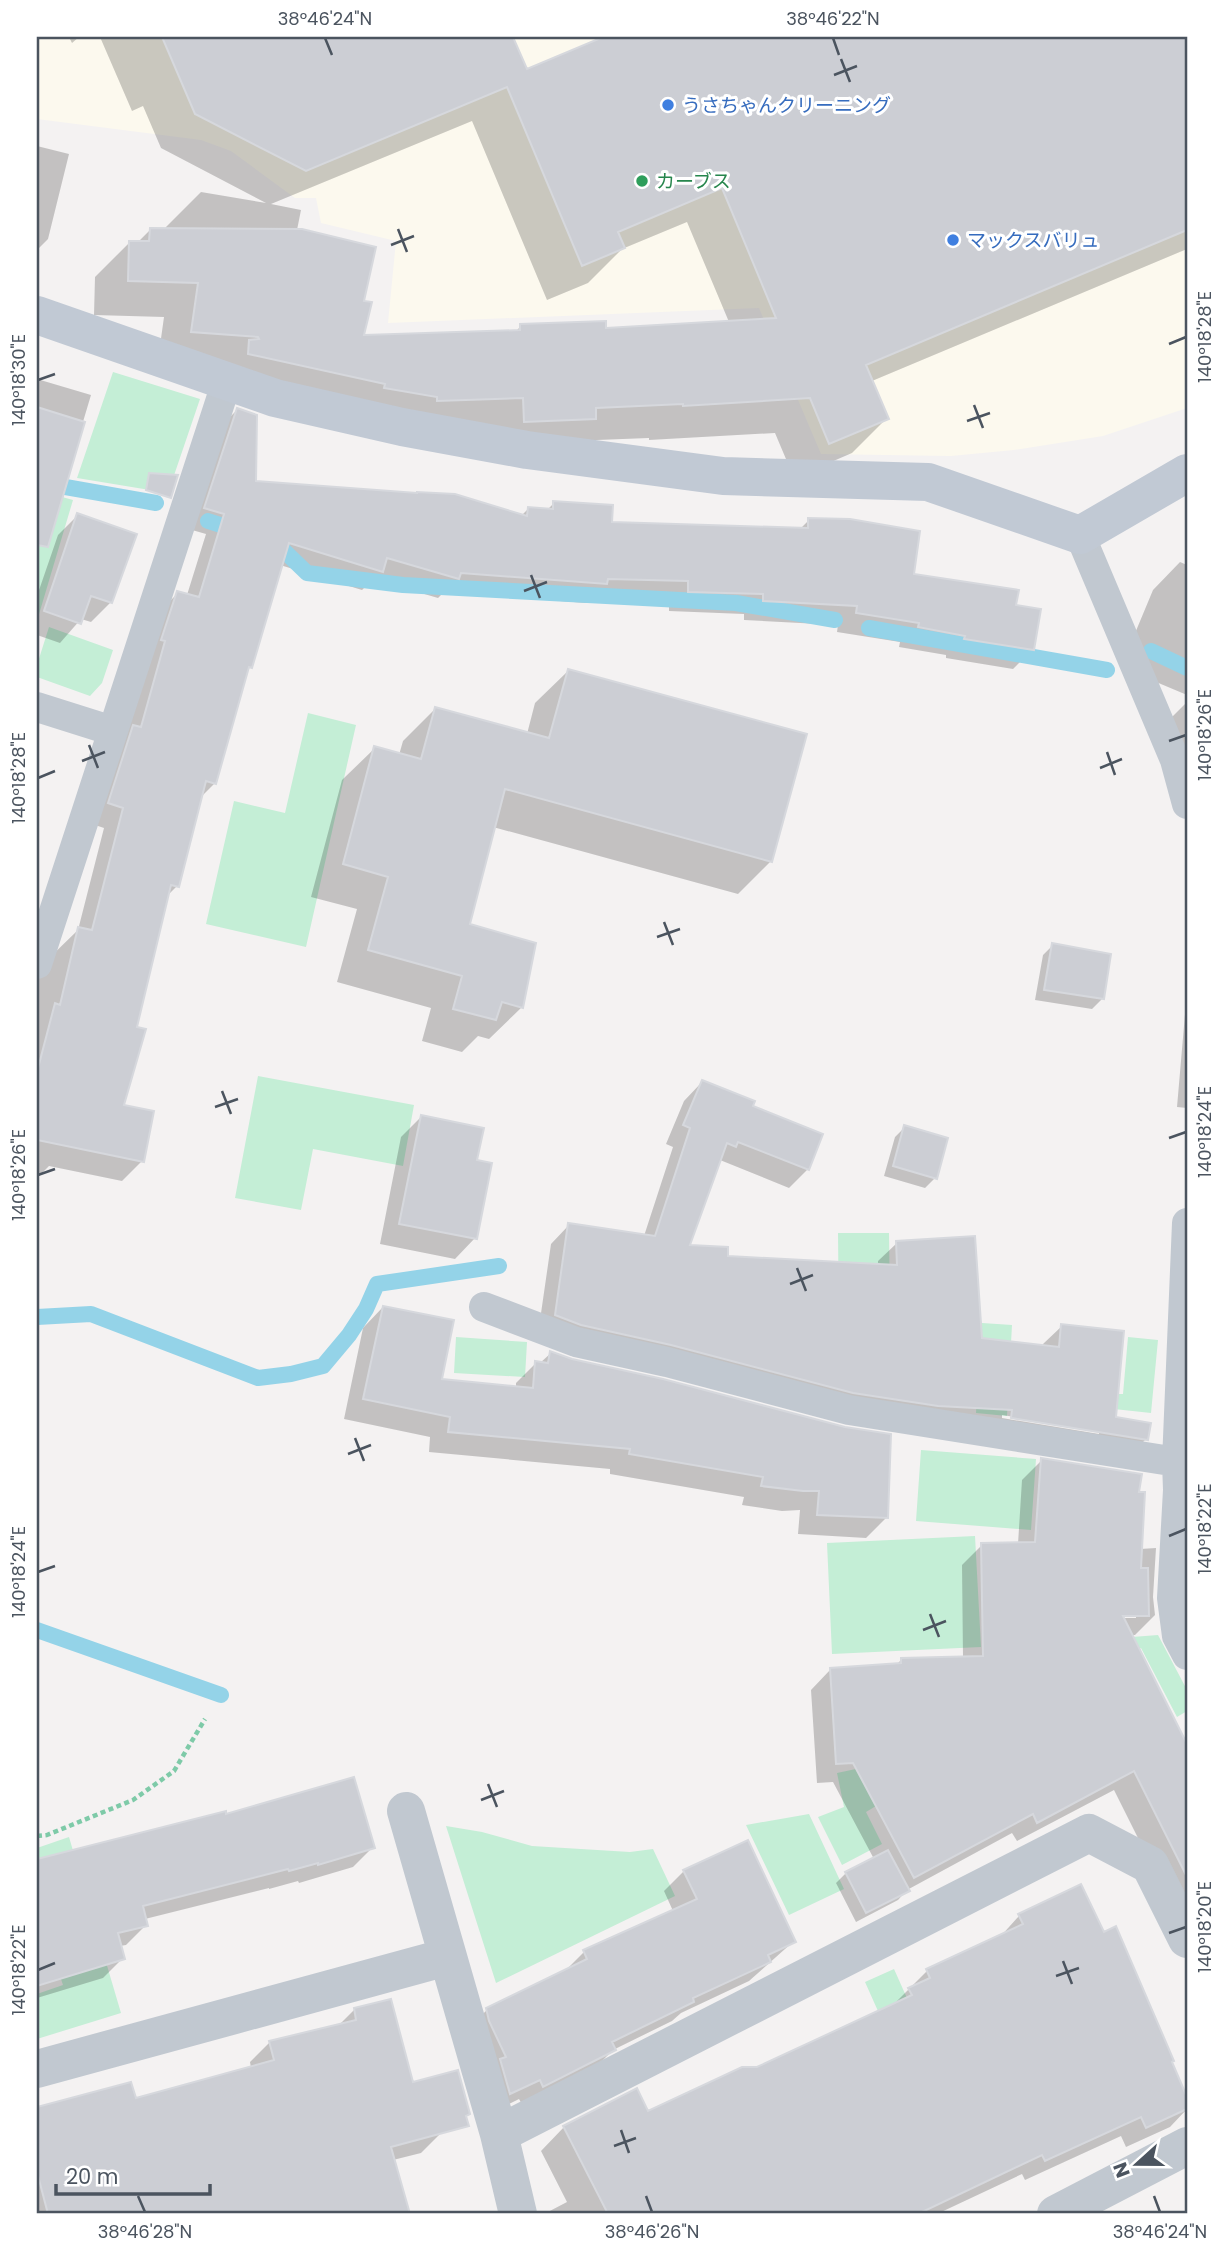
<svg xmlns="http://www.w3.org/2000/svg" width="1224" height="2251" font-family="Poppins,'Noto Sans JP',sans-serif">
	<style>
		.commercial { fill: #fcf9ee }
		.green { fill: #c4eed6 }
		.shadow { fill: #0003; fill-rule: evenodd }
		.lines { fill: none; stroke-linecap: round; stroke-linejoin: round }
		.stream { stroke: #94d3e8; stroke-width: 16 }
		.building { fill: #ccced4; stroke: #d6d8dd; stroke-width: 2 }
		.path { stroke: #7ecaa8; stroke-width: 4.5; stroke-dasharray: 5 3.5; stroke-linecap: butt }
		.lane { stroke: #c1c8d0; stroke-width: 30 }
		.street { stroke: #c1c8d0; stroke-width: 38 }
		.secondary { stroke: #c1c9d4; stroke-width: 38 }
		.ticks { fill: none; stroke: #4b545f; stroke-width: 2.5 }
		.shop-dot { fill: #3f7fe0; stroke: #fff; stroke-width: 2.5 }
		.leisure-dot { fill: #2e9e5b; stroke: #fff; stroke-width: 2.5 }
		.labels { text-anchor: middle; dominant-baseline: central; stroke-width: 6; stroke-linejoin: round; paint-order: stroke }
		.shop-label { font-size: 19px; fill: #366cbe; stroke: #fff; text-anchor: start }
		.leisure-label { font-size: 19px; fill: #27864d; stroke: #fff; text-anchor: start }
		.neatline { fill: none; stroke: #4b545f; stroke-width: 2.5 }
		.ticks-label { font-size: 18px; text-anchor: middle; fill: #4b545f }
	</style>
	<rect width="100%" height="100%" fill="#f4f2f2"/>
	<path class="commercial" d="M37 37H1187V408L1103 436 1014 450 951 456 821 454 759 308 388 323 396 241 321 223 316 198H295L231 151 201 140 37 119Z"/>
	<path class="green" d="M113 372 200 399 168 493 77 478Z
		M37 490 73 500 37 621Z
		M49 627 113 650 102 683 90 696 37 677V665Z
		M308 713 356 725 306 947 206 924 234 801 285 813Z
		M258 1076 414 1105 403 1166 313 1149 301 1210 235 1198Z
		M838 1233H889L890 1305 839 1332Z
		M982 1323 1012 1325 1007 1416 976 1413Z
		M456 1337 527 1342 525 1377 454 1373Z
		M1128 1337 1158 1340 1151 1413 1114 1409 1115 1394H1123Z
		M921 1450 1036 1459 1031 1530 916 1521Z
		M975 1536 981 1647 832 1654 827 1543Z
		M1158 1635 1187 1690V1711L1177 1717 1141 1648 1086 1678 1067 1642Z
		M926 1754H963L866 1812 882 1844 842 1865 818 1817 844 1807 837 1773Z
		M809 1814 844 1889 789 1915 746 1825Z
		M446 1826 482 1832 532 1846 630 1852 653 1849 675 1896 496 1983Z
		M69 1837 121 2013 37 2039V1994L63 1985 37 1908V1848Z
		M894 1969 939 2070 886 2029 865 1982Z"/>
	<path class="shadow" d="M69 37H79L72 43Z
		M100 37H511L526 72 607 37H1187V249L872 381 887 418 852 453 794 478 775 433 649 440V438L571 441 157 367 164 317 94 315 95 277 130 242H138L150 230H165L166 227 201 192 266 203 161 148 143 106 132 111ZM472 121 547 300 588 283 622 249 687 222 729 322 604 330 521 326 516 331 362 337V302L297 230 301 210 271 204Z
		M37 146 69 154 48 239 37 250Z
		M37 379 91 395 65 482 46 501 37 498Z
		M237 410 254 482 521 516 529 508 547 510 554 503 610 524 799 530 809 520 912 576 1014 607 1033 649 1013 669 946 658V655L899 647 900 642 837 632 838 625 744 620V614L669 611V600L591 598 586 603 444 592 438 598 373 579 362 590 280 565 250 667 246 671 215 783 199 799 177 886 166 897 135 1028 122 1106 142 1161 122 1181 49 1166 37 1178V983L43 964 78 930 104 828 89 823 158 613 178 593 187 595 206 534 185 528 217 430Z
		M78 515 111 602 91 622 81 619 60 643 37 635V596L58 535Z
		M1180 562 1187 565V695L1130 671 1128 650 1153 590Z
		M568 671 771 861 738 894 493 827 468 926 522 1007 489 1039 478 1036 462 1052 422 1041 431 1008 337 982 357 909 311 897 342 780 375 748 399 755 403 741 435 709 527 734 535 703Z
		M1187 702V752L1163 726Z
		M1053 945 1102 999 1092 1009 1035 1000 1043 955Z
		M1187 991V1108L1177 1107Z
		M702 1082 750 1107 808 1169 789 1188 720 1160 688 1247 726 1257 878 1265V1261L897 1243 981 1340 1043 1347V1344L1062 1326 1115 1419 1146 1439 1128 1457 538 1334 551 1244 569 1225 644 1236 673 1147 666 1144 684 1101ZM1002 1415 1099 1430V1434L1002 1418Z
		M421 1117 475 1161V1238L455 1259 380 1244 401 1137Z
		M905 1127 935 1178 925 1188 884 1176 895 1137Z
		M383 1307 439 1380 516 1388V1383L536 1363H540L551 1353 886 1518 866 1538 798 1534 800 1510 782 1511 742 1505 744 1497 610 1474V1469L429 1452 430 1437 344 1419 363 1328Z
		M1042 1460 1137 1493 1140 1549 1156 1548 1153 1597 1155 1615 1135 1635H1130L1187 1748V1924L1168 1898 1114 1790 1017 1841 1012 1833 907 1890 898 1900 856 1922 836 1883 846 1873 874 1859 833 1782 817 1783 811 1690 830 1670 896 1665 901 1660 963 1658 962 1565 982 1545 1018 1544 1022 1480ZM1114 1614H1136V1618H1114Z
		M225 1817 373 1847 353 1867 299 1883 298 1881 269 1889V1888L145 1919 146 1925 126 1945 120 1946 123 1958 103 1978 37 1998V1902L69 1892Z
		M684 1871 794 1941 749 1981 681 2013 672 2021 613 2050 594 2069 523 2106 519 2099 501 2108 466 2030 487 2010 564 1972 584 1952 673 1911 664 1891Z
		M1019 1916 1170 2063 1187 2101V2109L1170 2127 1126 2147 1121 2136 1025 2180 1022 2174 937 2214H873L792 2063 892 2006 927 1971 1000 1937Z
		M354 2010 411 2084 441 2133 421 2153 393 2160 408 2214H121L116 2194 37 2214V2109L130 2084 135 2100 251 2068 250 2062 270 2042 338 2026Z
		M747 2066 820 2214H544L567 2202 541 2151 564 2127 648 2113Z"/>
	<g class="lines">
		<path class="stream" d="M37 482 156 503
			M208 521 239 531
			M271 541 275 542 307 573 403 585 736 603 835 620
			M869 628 1107 670
			M1151 651 1187 668
			M37 1317 91 1314 258 1378 291 1374 323 1366 349 1335 366 1309 377 1284 499 1266
			M37 1630 221 1695"/>
	</g>
	<path class="building" d="M162 37H513L527 69 603 37H1187V230L866 365 889 419 829 444 810 398 683 406V404L596 408V419L524 422 523 398 437 401V397L384 388 385 384 248 354 249 340 259 339 258 337 191 332 198 283 128 281 129 241H149L150 228 302 229 376 247 364 301 372 302 364 335 520 330V324L606 321V328L776 318 722 188 618 232 625 248 582 266 507 87 306 171 195 114Z
		M37 407 85 422 48 547 37 545Z
		M237 408 257 415 256 481 417 493V492L455 494 527 516 528 507 553 509V501L613 505 612 522 808 528V518L850 519 920 531 914 574 1019 590 1016 605 1041 609 1034 650 964 639 965 636 918 627 919 623 856 613 857 606 763 601V594L688 592V581L608 579 607 584 461 573 459 579 387 558 383 572 289 543 252 668 249 667 216 784 206 781 179 887 171 885 137 1027 146 1029 124 1105 154 1111 144 1162 37 1140V1072L55 1003 60 1005 78 927 92 930 123 808 108 803 133 725 141 727 165 641 161 640 177 591 199 597 224 514 204 508Z
		M149 473 178 475 171 498 146 490Z
		M77 513 137 534 112 603 91 596 81 624 44 611Z
		M568 669 807 734 772 862 505 789 470 924 536 943 523 1008 502 1002 496 1020 453 1009 462 976 368 950 388 877 343 864 374 746 421 759 435 707 549 738Z
		M1052 943 1111 954 1104 999 1044 990Z
		M702 1080 755 1101 753 1106 823 1134 809 1170 738 1142 736 1147 727 1143 690 1245 728 1247V1256L897 1265 896 1241 975 1236 982 1338 1059 1347 1061 1324 1124 1331 1116 1417 1151 1423 1148 1440 1011 1418 1012 1410 938 1406 853 1393 671 1345 581 1325 555 1315 568 1223 655 1236 690 1128 683 1125Z
		M421 1115 484 1128 477 1160 492 1163 477 1239 399 1224Z
		M904 1125 948 1138 937 1179 893 1166Z
		M383 1306 454 1320 442 1379 533 1388 535 1361 548 1363 550 1351 572 1359 663 1379 845 1427 891 1434 888 1518 817 1515 819 1491H803L761 1486 763 1477 629 1454 630 1449 448 1432 450 1417 363 1399Z
		M1041 1458 1142 1474 1139 1492H1145L1141 1568H1148L1149 1616H1123L1187 1744V1877L1134 1771 1037 1823 1033 1814 914 1878 853 1763 836 1764 830 1668 901 1663V1658L983 1656 981 1543 1035 1542Z
		M354 1777 375 1848 318 1865V1863L289 1871 288 1869 143 1906 148 1926 118 1933 125 1959 37 1986V1859L226 1811V1814Z
		M748 1840 796 1942 768 1955 771 1962 693 1998 694 2002 612 2042 616 2050 543 2087 540 2080 510 2094 500 2059 506 2057 489 2021 486 2008 587 1959 583 1950 697 1899 683 1870Z
		M888 1850 910 1891 866 1913 845 1872Z
		M1081 1884 1104 1932 1116 1926 1174 2061 1172 2062 1187 2097V2109L1146 2128 1141 2117 1045 2161 1042 2155 918 2214H608L563 2126 637 2088 648 2111 742 2067H757L912 1995 908 1988 930 1978 926 1969 1023 1924 1018 1914Z
		M391 1999 413 2082 458 2070 470 2114 466 2116 469 2126 391 2147 410 2214H48L37 2172V2107L131 2082 136 2098 274 2060 269 2041 356 2020 354 2008Z"/>
	<g class="lines">
		<path class="path" d="M37 1836 47 1835 133 1800 174 1771 205 1719"/>
		<path class="lane" d="M1080 535 1175 760 1187 804
			M37 707 113 731
			M37 964 227 381
			M1187 1223 1177 1462 1178 1490 1172 1598 1177 1636 1187 1655
			M484 1307 576 1342 667 1362 849 1410 1177 1462"/>
		<path class="street" d="M406 1811 499 2134 518 2214
			M37 2069 447 1957
			M499 2134 1089 1833 1150 1865 1187 1939
			M1056 2214 1187 2146"/>
		<path class="secondary" d="M37 315 275 398 402 427 527 450 723 476 928 482 1080 535 1187 473"/>
	</g>
	<path class="ticks" d="M325 38 332 55M833 38 839 55M841 59 850 82M834 75 857 66M398 229 407 252M391 245 414 236M1169 344 1186 337M38 380 55 374M974 405 983 428M967 421 990 413M531 575 540 598M524 591 547 582M1169 741 1186 735M89 745 98 768M1107 752 1115 775M82 761 105 752M1100 768 1122 759M38 778 55 771M664 922 673 945M657 937 680 929M222 1091 231 1114M215 1107 238 1099M1169 1138 1186 1132M38 1175 55 1169M797 1268 806 1291M790 1284 813 1275M355 1438 364 1461M348 1454 371 1445M1169 1536 1186 1529M38 1572 55 1566M930 1614 939 1637M923 1630 946 1621M488 1784 497 1807M481 1800 504 1791M1169 1933 1186 1927M1063 1961 1072 1984M38 1970 55 1963M1056 1976 1079 1968M621 2130 629 2153M614 2146 636 2138M138 2196 145 2212M646 2196 652 2212M1154 2196 1160 2212"/>
	<g class="shop-dot">
		<circle cx="668" cy="105" r="7"/>
		<circle cx="953" cy="240" r="7"/>
	</g>
	<circle class="leisure-dot" cx="642" cy="181" r="7"/>
	<g class="labels">
		<g class="shop-label">
			<text x="682" y="105">うさちゃんクリーニング</text>
			<text x="967" y="240">マックスバリュ</text>
		</g>
		<g class="leisure-label">
			<text x="656" y="181">カーブス</text>
		</g>
	</g>
	<rect width="1224" height="2251" fill="none" stroke="#ffffff" stroke-width="77"/>
	<g transform="translate(1137 2164) rotate(249)" stroke="#ffffff" stroke-width="5" paint-order="stroke">
	<path d="M0-5L12 26L0 18L-12 26Z" fill="#4b545f"/>
	<text y="-10" font-size="19" font-weight="bold" text-anchor="middle" fill="#4b545f">N</text>
	</g>
	<path d="M56 2184v10h154v-10" fill="none" stroke="#4b545f" stroke-width="3.5"/>
	<text x="66" y="2184" font-size="21" fill="#4b545f" stroke="#ffffff" stroke-width="5" paint-order="stroke">20 m</text>
	<rect x="38" y="38" width="1148" height="2174" class="neatline"/>
	<g class="ticks-label">
		<text x="325" y="25">38°46'24"N</text>
		<text x="833" y="25">38°46'22"N</text>
		<text transform="translate(1205 337) rotate(-90)" y="6">140°18'28"E</text>
		<text transform="translate(19 380) rotate(-90)" y="6">140°18'30"E</text>
		<text transform="translate(1205 735) rotate(-90)" y="6">140°18'26"E</text>
		<text transform="translate(19 778) rotate(-90)" y="6">140°18'28"E</text>
		<text transform="translate(1205 1132) rotate(-90)" y="6">140°18'24"E</text>
		<text transform="translate(19 1175) rotate(-90)" y="6">140°18'26"E</text>
		<text transform="translate(1205 1529) rotate(-90)" y="6">140°18'22"E</text>
		<text transform="translate(19 1572) rotate(-90)" y="6">140°18'24"E</text>
		<text transform="translate(1205 1927) rotate(-90)" y="6">140°18'20"E</text>
		<text transform="translate(19 1970) rotate(-90)" y="6">140°18'22"E</text>
		<text x="145" y="2238">38°46'28"N</text>
		<text x="652" y="2238">38°46'26"N</text>
		<text x="1160" y="2238">38°46'24"N</text>
	</g>
</svg>
